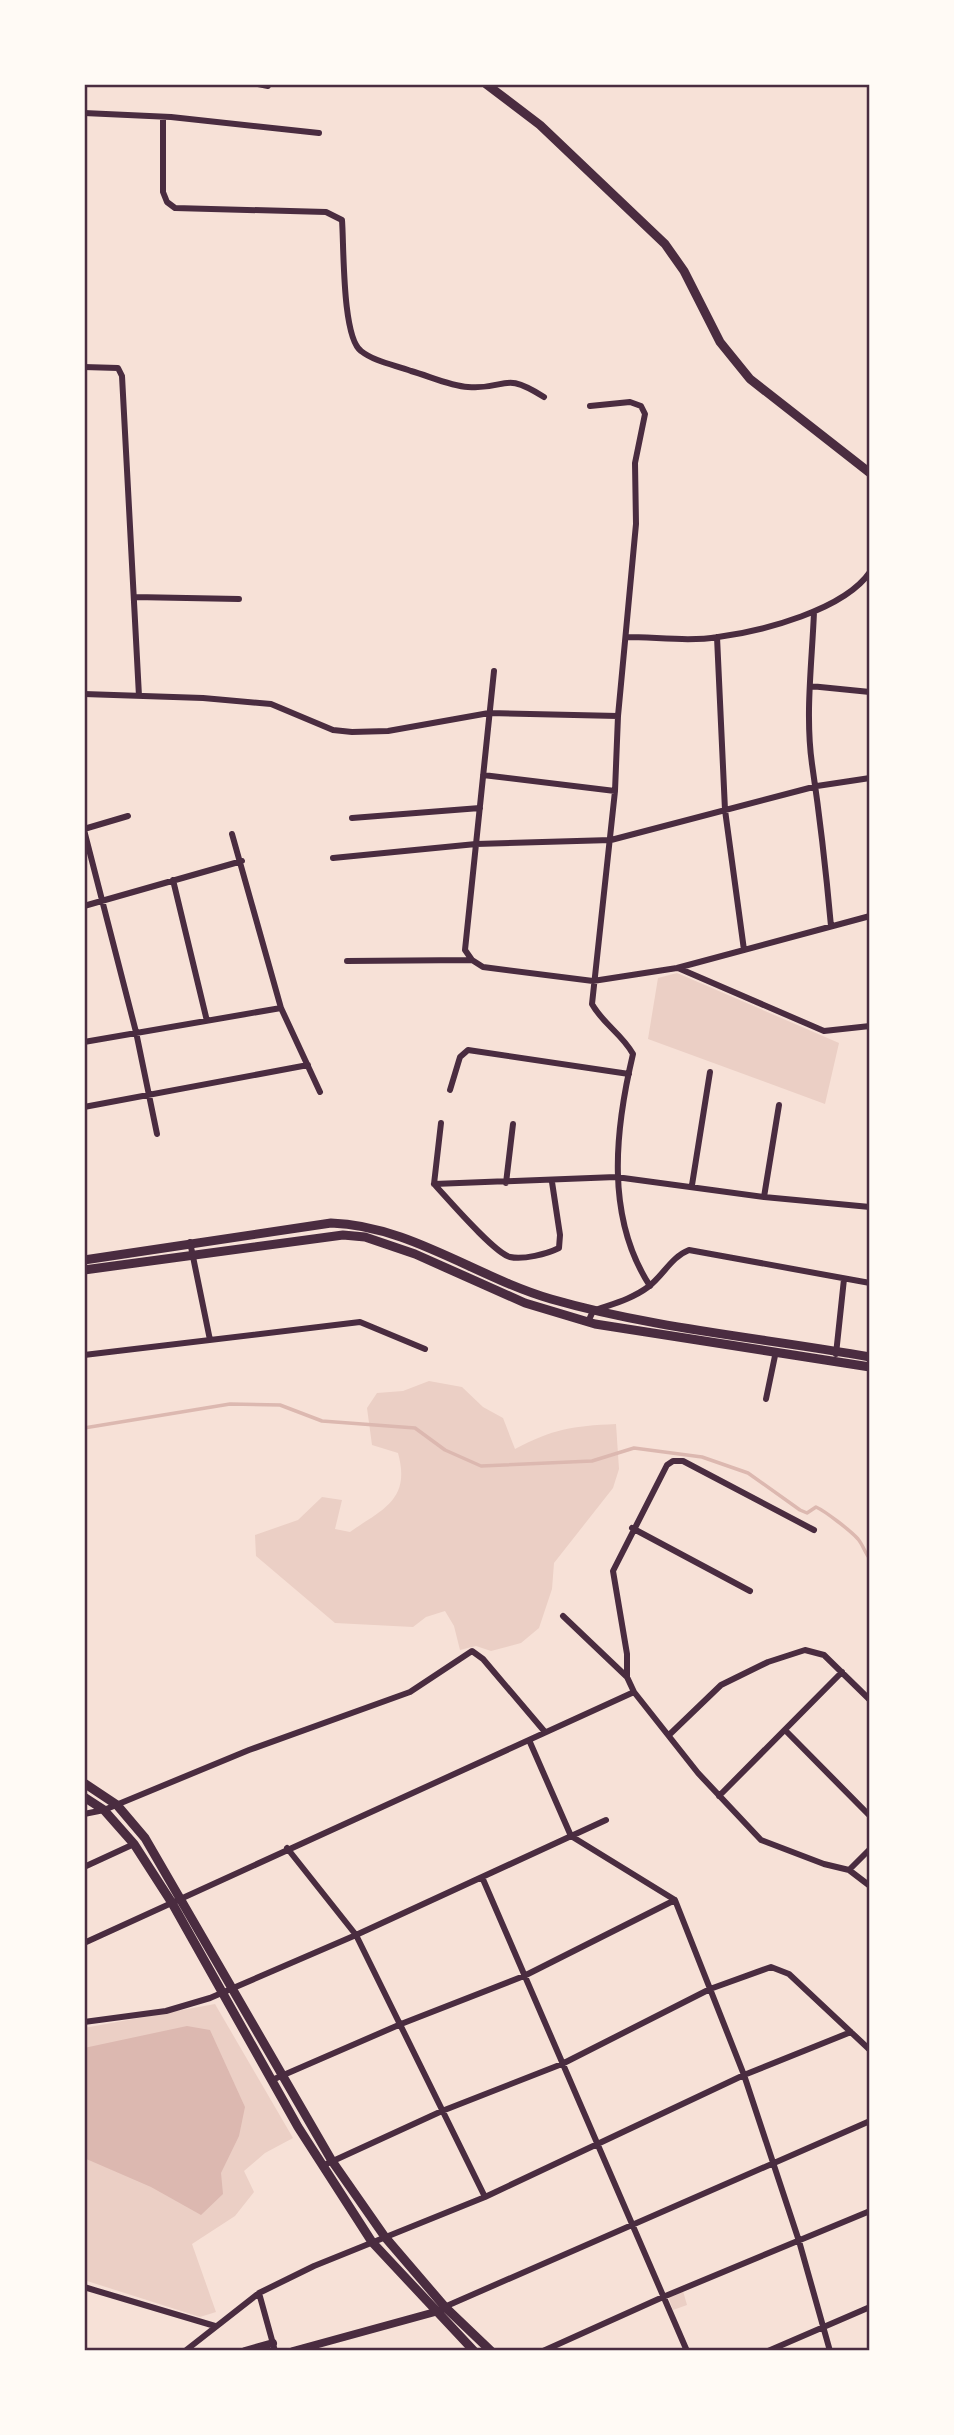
<svg xmlns="http://www.w3.org/2000/svg" width="954" height="2435" font-family="Quicksand,sans-serif">
	<style>
		.green { fill: #ebcfc5 }
		.water { fill: #dcb8b0 }
		.lines { fill: none; stroke-linecap: round; stroke-linejoin: round }
		.stream { stroke: #dcb8b0; stroke-width: 3.5 }
		.minor { stroke: #4a2c40; stroke-width: 6 }
		.tertiary { stroke: #4a2c40; stroke-width: 8 }
		.secondary { stroke: #4a2c40; stroke-width: 9 }
		.neatline { fill: none; stroke: #4a2c40; stroke-width: 2.5 }
	</style>
	<rect width="100%" height="100%" fill="#f7e1d7"/>
	<path class="green" d="M677 973 839 1043 825 1104 648 1039 658 978Z
		M429 1381 462 1387 483 1407 503 1418 515 1449C553 1429 572 1426 616 1424L619 1469 613 1488 554 1563 552 1589 539 1628 521 1643 491 1651 476 1646 460 1650 454 1626 445 1611 426 1617 413 1627 335 1623 256 1556 255 1535 298 1520 322 1497 342 1500 335 1529 350 1532C383 1509 411 1500 398 1453L372 1445 367 1408 377 1393 403 1391Z
		M215 2004 293 2138 265 2153 244 2171 254 2192 235 2216 192 2244 216 2312 200 2317 84 2280V2028Z
		M683 2291 687 2305 673 2310 668 2296Z"/>
	<path class="water" d="M187 2026 210 2030 245 2107 239 2136 221 2173 223 2194 201 2215 151 2187 84 2158V2048Z"/>
	<g class="lines">
		<path class="stream" d="M84 1428 230 1404 280 1405 322 1421 415 1428 445 1450 481 1466 592 1461 634 1448 702 1457 748 1473 800 1510 807 1513 816 1507C825 1511 851 1531 858 1539 863 1545 865 1553 870 1559"/>
		<path class="minor" d="M258 84 268 86
			M84 113 171 117 319 133
			M163 117V192L167 202 175 208 326 212 342 220C344 246 342 337 361 351 375 362 395 365 411 371 429 376 450 386 468 387 509 390 501 370 544 397
			M84 367 118 368 122 376 139 696
			M590 406 630 402 641 406 645 414 635 463 636 524 618 716 615 791 592 1004C603 1024 622 1034 633 1054 615 1130 605 1217 650 1286
			M134 597 239 599
			M814 612C812 662 805 715 812 764 820 818 826 871 831 926
			M626 637C656 637 689 642 718 637 763 631 844 610 870 572
			M717 637 725 810 744 950
			M810 686 870 692
			M84 694 203 698 271 704 333 730 352 732 388 731 489 713 618 716
			M483 775 615 791
			M352 818 480 808
			M84 829 128 816
			M84 830 136 1032 157 1134
			M232 834 281 1008 320 1092
			M333 858 476 844 611 840 817 786 870 778
			M173 880 207 1021
			M84 906 242 861
			M472 960 465 950 494 671
			M347 961 472 960 483 967 593 981 677 968 870 916
			M678 968 824 1031 870 1026
			M84 1042 281 1008
			M450 1090 460 1057 468 1050 629 1074
			M84 1107 308 1065
			M506 1183 513 1124
			M434 1184 616 1177 764 1197 870 1207
			M434 1184C448 1199 494 1253 510 1257 523 1260 547 1254 559 1248L560 1235 552 1182
			M434 1184 441 1123
			M692 1185 710 1072
			M764 1197 779 1105
			M190 1242 210 1340
			M588 1322 593 1311C612 1304 632 1299 648 1287 663 1276 671 1257 689 1250L870 1283
			M836 1354 844 1279
			M84 1355 360 1322 425 1349
			M766 1399 776 1351
			M632 1528 750 1591
			M563 1616 627 1677 634 1692 698 1773 761 1840 824 1864 849 1870 870 1886
			M627 1677V1654L613 1571 667 1465 673 1461H683L814 1530
			M786 1731 870 1816
			M669 1735 721 1685 768 1662 805 1650 824 1655 870 1700
			M529 1740 571 1836 675 1900 744 2075 799 2241 830 2351
			M719 1796 842 1672
			M84 1814 104 1810 249 1750 410 1692 472 1651 483 1659 545 1732
			M287 1848 356 1935 485 2197
			M84 1867 134 1844
			M849 1870 870 1849
			M482 1877 687 2351
			M84 1943 634 1692
			M84 2022 166 2011 210 1998 356 1935 606 1820
			M272 2080 401 2024 524 1976 675 1900
			M322 2166 442 2111 562 2064 710 1989 771 1967 789 1974 870 2050
			M84 2287 215 2326
			M259 2293 275 2351
			M442 2308 870 2121
			M185 2351 259 2293 314 2266 485 2197 744 2075 851 2032
			M543 2351 663 2297 870 2211
			M768 2351 870 2307"/>
		<path class="tertiary" d="M245 2351 273 2343
			M293 2351 435 2312"/>
		<path class="secondary" d="M486 84 540 125 665 244 684 271 720 342 750 379 870 473
			M84 1260 331 1223C408 1225 478 1278 551 1299 655 1329 764 1338 870 1357
			M84 1270 343 1235 365 1237 415 1254 525 1303 595 1324 870 1367
			M84 1783 117 1805 145 1838 332 2161 385 2237 445 2307 491 2351
			M84 1797 104 1810 134 1844 172 1903 298 2127 372 2242 474 2351"/>
	</g>
	<rect width="954" height="2435" fill="none" stroke="#fffaf5" stroke-width="172"/>
	<rect x="86" y="86" width="782" height="2263" class="neatline"/>
</svg>
